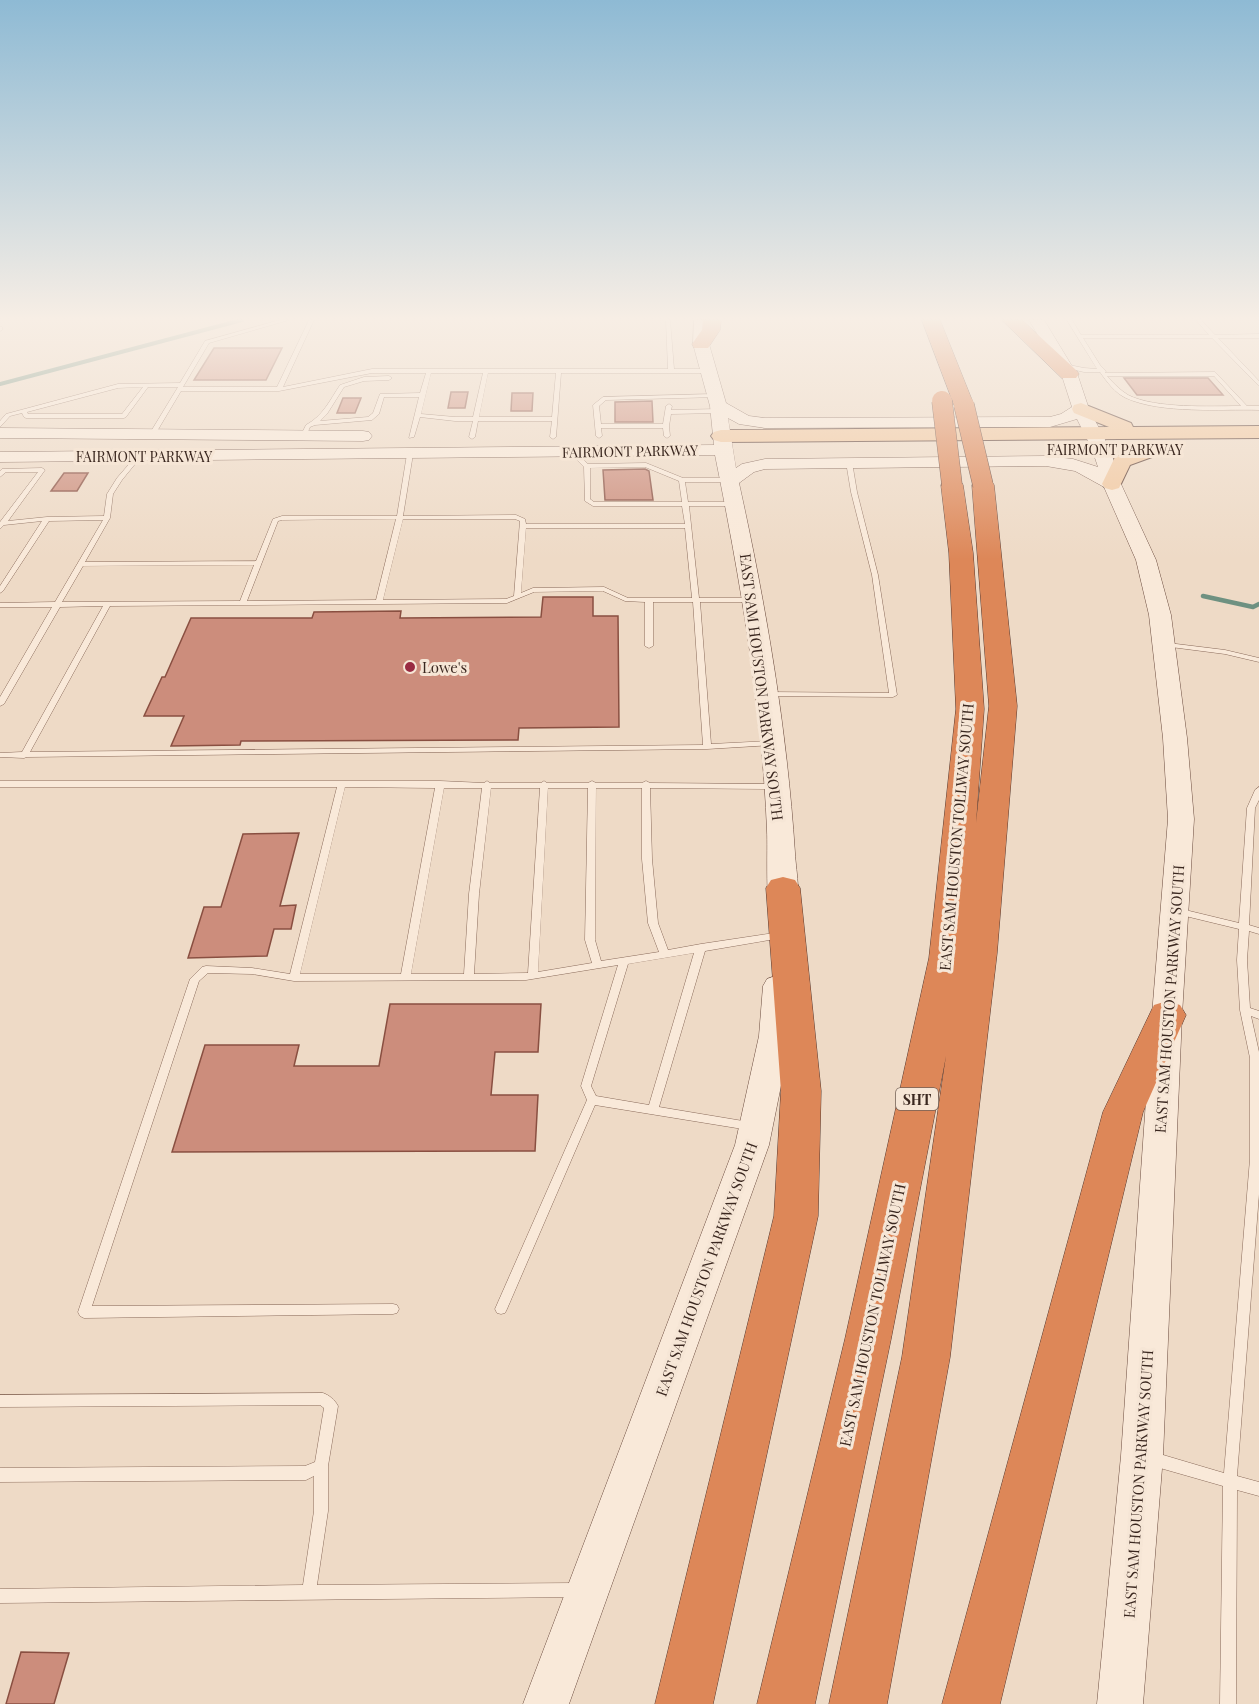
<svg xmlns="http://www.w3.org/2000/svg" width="1259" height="1704" font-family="'Playfair Display',serif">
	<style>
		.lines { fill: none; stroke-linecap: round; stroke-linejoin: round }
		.stream-far1 { stroke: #6e9181; stroke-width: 4 }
		.stream { stroke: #6e9181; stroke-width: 4.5 }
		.building { fill: #cc8d7c; stroke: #894f41; stroke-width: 1.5 }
		.lane-casing { stroke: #8a6b5b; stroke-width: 1 }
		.secondary-casing { stroke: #6c4c3f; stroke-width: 1 }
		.primary-casing { stroke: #583a30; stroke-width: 2 }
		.highway-casing { stroke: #583a30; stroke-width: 1 }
		.lane { fill: #f9e9d9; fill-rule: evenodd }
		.secondary { fill: #f9e9d9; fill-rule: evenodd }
		.primary { fill: #f1c79e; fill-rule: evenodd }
		.highway { fill: #dd8758; fill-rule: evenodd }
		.highway-bridge-casing { stroke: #583a30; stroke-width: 21; stroke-linecap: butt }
		.highway-bridge { stroke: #dd8758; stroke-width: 20 }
		.poi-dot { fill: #992b42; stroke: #f6e6d6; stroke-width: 2 }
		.labels { text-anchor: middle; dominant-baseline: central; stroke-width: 6; stroke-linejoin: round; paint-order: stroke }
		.far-street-label { font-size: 14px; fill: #3a271f; stroke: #f6e6d6 }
		.shield { fill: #f6e6d6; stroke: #726056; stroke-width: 1.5 }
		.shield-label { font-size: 14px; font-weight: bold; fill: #3a271f }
		.poi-label { font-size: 15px; fill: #3a271f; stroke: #f6e6d6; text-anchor: start }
		.street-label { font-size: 15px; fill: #3a271f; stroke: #f6e6d6 }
	</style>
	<rect width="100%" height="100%" fill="#eedac6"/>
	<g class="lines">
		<path class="stream-far1" d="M0 384 242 320"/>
		<path class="stream" d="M1203 596 1253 607 1259 604"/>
	</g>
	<path class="building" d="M214 348H282L266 380H194Z
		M1124 378H1208L1223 395H1137Z
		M451 392H468L465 408H448Z
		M512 393H533L532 411H511Z
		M343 398H361L355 413H337Z
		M652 401 653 422H615V402Z
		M645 469 649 471 653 500H605L603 470Z
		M64 473H88L77 491H51Z
		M543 597H593V616H618L619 727 519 728 518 740 241 741 240 745 171 746 184 716H144L162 677H165L191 618H312L314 612 401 611 400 618 541 617Z
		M299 833 280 906 296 905 291 929H274L267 956 188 958 204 907H221L243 834Z
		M390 1004H541L538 1052H495L491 1095H538L535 1151 172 1152 205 1045H299L294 1066H379Z
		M21 1652 69 1653 54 1704H6Z"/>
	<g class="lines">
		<defs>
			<path id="lane" d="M280 320H289L209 343 183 387H277L309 320H314L283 387 372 369H668L666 320H670L674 369H708L711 371 708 373H561L556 437 553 439 550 437 552 421H478L475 437 472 439 469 437 473 421H455L420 417 414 437 409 438 419 397H384L379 414 372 420 315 425 310 427 306 436 301 435 306 425C323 416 330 400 340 385L364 377 389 376 392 378 389 380 364 381 344 387 327 414 320 421 368 417 373 413 380 394 420 393 426 373H372L279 391H181L156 433 153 435 150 433 178 387H148L126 417 124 418H26L24 417 22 413 10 416 0 427V421L6 414 118 384 180 383 205 341ZM431 373H483L473 417H455L421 414ZM488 373H556L552 417H479ZM143 387 122 414H28L27 412 118 388Z
				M1067 320H1072L1081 335H1209L1196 320H1201L1215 335 1259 334V338H1218L1259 381V386L1212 338H1083L1100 365 1106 371 1105 373 1215 372 1247 406H1259V410C1221 409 1161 414 1126 398 1115 393 1107 382 1100 372H1084L1062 367 1061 366 1064 364 1084 368 1097 369ZM1107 376H1214L1241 406C1210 406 1156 409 1128 395 1120 390 1113 383 1107 376Z
				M0 327H2V330L0 331Z
				M716 394 718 395V397L606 400 599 406 601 424H663L666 406 669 404 672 406 671 410 719 409 722 411 719 413 671 414 669 426 670 436 667 438 664 436 663 428H601L602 436 599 438 596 436 593 405 603 397Z
				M580 450 583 452V459L588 464 646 463 683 478H730L733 480 730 482H685L688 502H735L738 504 735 506H689L699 598H753L757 600 753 602H700L711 744 771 741 775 743 774 745 707 749 27 757 24 758 0 757V753L22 752 103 606 60 607 4 704 0 706V697L52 607H0V603L55 602 103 520 49 521 3 591 0 593V586L42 521 4 525 0 529V522L38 472H6L0 477V471L2 469 42 468 45 470 8 521 47 517 104 516 107 494 117 478 136 456H140V458L122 480 113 494 110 518 85 562 256 561 273 519 282 516H397L407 454 410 452 413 454 403 516 516 515 525 519 526 524H685L682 506H593L585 501 584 467 577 460V452ZM645 467 679 481 682 502H594L590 499V468ZM396 519 376 600 247 601 278 521 282 520ZM403 519H515L520 521 514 596 506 599 383 600ZM526 528H685L692 598H628L604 587 533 588 521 593ZM254 565 240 601 62 602 83 566ZM603 591 625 601 645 602V646L649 648 653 646V602H693L703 745 30 752 110 606 507 603 534 592Z
				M849 460 852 462 857 492 878 575 897 695 893 697 764 696 763 694 764 692H767L889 693 872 575 851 492 846 462Z
				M1160 642 1225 650 1259 658V662L1225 654 1163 646 1159 644Z
				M0 781H440L484 783 487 781 490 783H541L544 781 547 783H588L592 781 596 783H642L646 781 650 783 778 784 779 786 775 789 650 788 652 859 658 923 668 950 701 944 781 932 786 935 781 938 705 951 659 1107 749 1122 753 1123 755 1126 753 1129 749 1130 595 1105 507 1309 505 1313 501 1314 497 1313 495 1309 587 1100 581 1086 618 965 526 980 294 981 252 974 208 973 199 981 92 1306 393 1304 397 1305 399 1309 397 1313 393 1314 84 1318 80 1316 78 1312 190 979 202 967 206 966 252 968 290 974 337 787H0ZM345 787 435 788 401 974H300ZM444 788H482L469 894 464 974H411ZM491 788H540L528 973 474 974 479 894ZM548 788H588L585 940 592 963 538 972ZM596 788H642V859L648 923 659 952 601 961 595 940ZM694 953 649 1105 596 1096 591 1086 628 964Z
				M1259 787V800L1255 808 1249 925 1259 928V934L1249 931 1247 960 1250 1008 1259 1011V1019L1251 1016 1259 1052V1194L1237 1476 1259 1482V1496L1237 1490 1236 1704H1220L1223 1486 1153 1466 1148 1464 1146 1459 1148 1454 1153 1452 1224 1473 1250 1159V1058L1240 1010 1237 960 1239 929 1177 914 1172 911 1177 908 1239 923 1247 808 1255 790Z
				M323 1393C329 1395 335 1400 338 1406L328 1466V1511L317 1585 577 1583 582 1585 584 1590 582 1595 577 1597 0 1603V1589L303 1585 314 1511V1476L306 1480 0 1482V1468L305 1466 315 1462 324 1408 320 1405 0 1407V1395Z"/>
			<path id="secondary" d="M694 320H708L709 344 726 403 749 416 765 418 1050 417 1061 414 1072 407 1062 376 1029 320H1044L1078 376 1089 409 1110 449 1121 484 1156 560 1171 615 1187 738 1194 819 1182 1015 1163 1456 1143 1704H1097L1121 1456 1152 1015 1168 819 1163 738 1149 615 1136 560 1104 487 1075 471 1046 466 765 469 754 472 739 483C766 605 787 729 795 853 796 873 803 903 792 921L782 923 772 921C765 910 768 848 767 831 762 705 740 579 715 455L0 462V452L714 445 710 406 693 344ZM728 418 739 424 765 428 1050 427 1077 419 1092 449 1098 467 1073 459 1046 456 765 459 742 464 736 468Z
				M0 428 363 431 369 432 372 436 369 440 363 441 0 438Z
				M778 975 789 979 793 986 791 1036 769 1145 569 1704H523L735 1145 759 1036 763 986 767 979Z"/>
			<path id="primary" d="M1081 403 1131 423 1133 427 1259 426V438L721 442 714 440 711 436 714 432 721 430 1109 427 1074 413 1072 409 1074 405Z
				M1156 443 1163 445 1166 449 1163 453 1130 465 1119 488 1112 490 1105 488 1102 484 1115 457Z"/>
			<path id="highway" d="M703 320H721L720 330 708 348H694L692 344 702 330Z
				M922 320H940L974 405 971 409H957L954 405Z
				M1002 320H1022L1076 370 1079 374 1076 378H1062Z
				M952 478 960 480 963 485 973 553 984 709 976 823 989 706 972 485 975 480 983 478 991 480 994 485 1017 706 997 953 950 1357 887 1704H829L902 1357 946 1056 891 1339 815 1704H757L845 1339 929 958 956 709 949 553 941 485 944 480Z
				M783 877 795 880 800 888 821 1091 818 1216 713 1704H655L774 1216 781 1091 766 888 771 880Z
				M1167 1001 1180 1005 1186 1015 1143 1112 1000 1704H942L1103 1112 1154 1005Z"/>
		</defs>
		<use href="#lane" class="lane-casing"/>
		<use href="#secondary" class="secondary-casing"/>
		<use href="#primary" class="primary-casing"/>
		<use href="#highway" class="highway-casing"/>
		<use href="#lane" class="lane"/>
		<use href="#secondary" class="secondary"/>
		<use href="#primary" class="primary"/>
		<use href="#highway" class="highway"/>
		<defs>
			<path id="highway-bridge" d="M942 401 952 485
				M964 405 983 485"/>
		</defs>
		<use href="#highway-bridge" class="highway-bridge-casing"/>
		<use href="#highway-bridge" class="highway-bridge"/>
	</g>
	<linearGradient id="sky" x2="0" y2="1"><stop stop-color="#8ebad4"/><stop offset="0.57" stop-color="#f7eee5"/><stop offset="1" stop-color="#f7eee5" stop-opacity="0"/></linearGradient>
	<rect width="1259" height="559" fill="url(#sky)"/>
	<circle class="poi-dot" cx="410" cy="667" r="6"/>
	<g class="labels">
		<g class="far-street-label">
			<text x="1115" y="449">FAIRMONT PARKWAY</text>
			<text transform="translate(630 451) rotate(-1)">FAIRMONT PARKWAY</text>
			<text x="144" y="456">FAIRMONT PARKWAY</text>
		</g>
		<rect class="shield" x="896" y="1088" width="42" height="22" rx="4.5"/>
		<g class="shield-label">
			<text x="917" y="1099">SHT</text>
		</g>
		<g class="poi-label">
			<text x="422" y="667">Lowe's</text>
		</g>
		<g class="street-label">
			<text transform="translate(762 687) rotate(83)">EAST SAM HOUSTON PARKWAY SOUTH</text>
			<text transform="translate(956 837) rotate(-85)">EAST SAM HOUSTON TOLLWAY SOUTH</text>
			<text transform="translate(1169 999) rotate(-86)">EAST SAM HOUSTON PARKWAY SOUTH</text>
			<text transform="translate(706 1269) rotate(-70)">EAST SAM HOUSTON PARKWAY SOUTH</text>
			<text transform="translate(872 1315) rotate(-78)">EAST SAM HOUSTON TOLLWAY SOUTH</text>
			<text transform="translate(1138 1484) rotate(-86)">EAST SAM HOUSTON PARKWAY SOUTH</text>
		</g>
	</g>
</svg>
